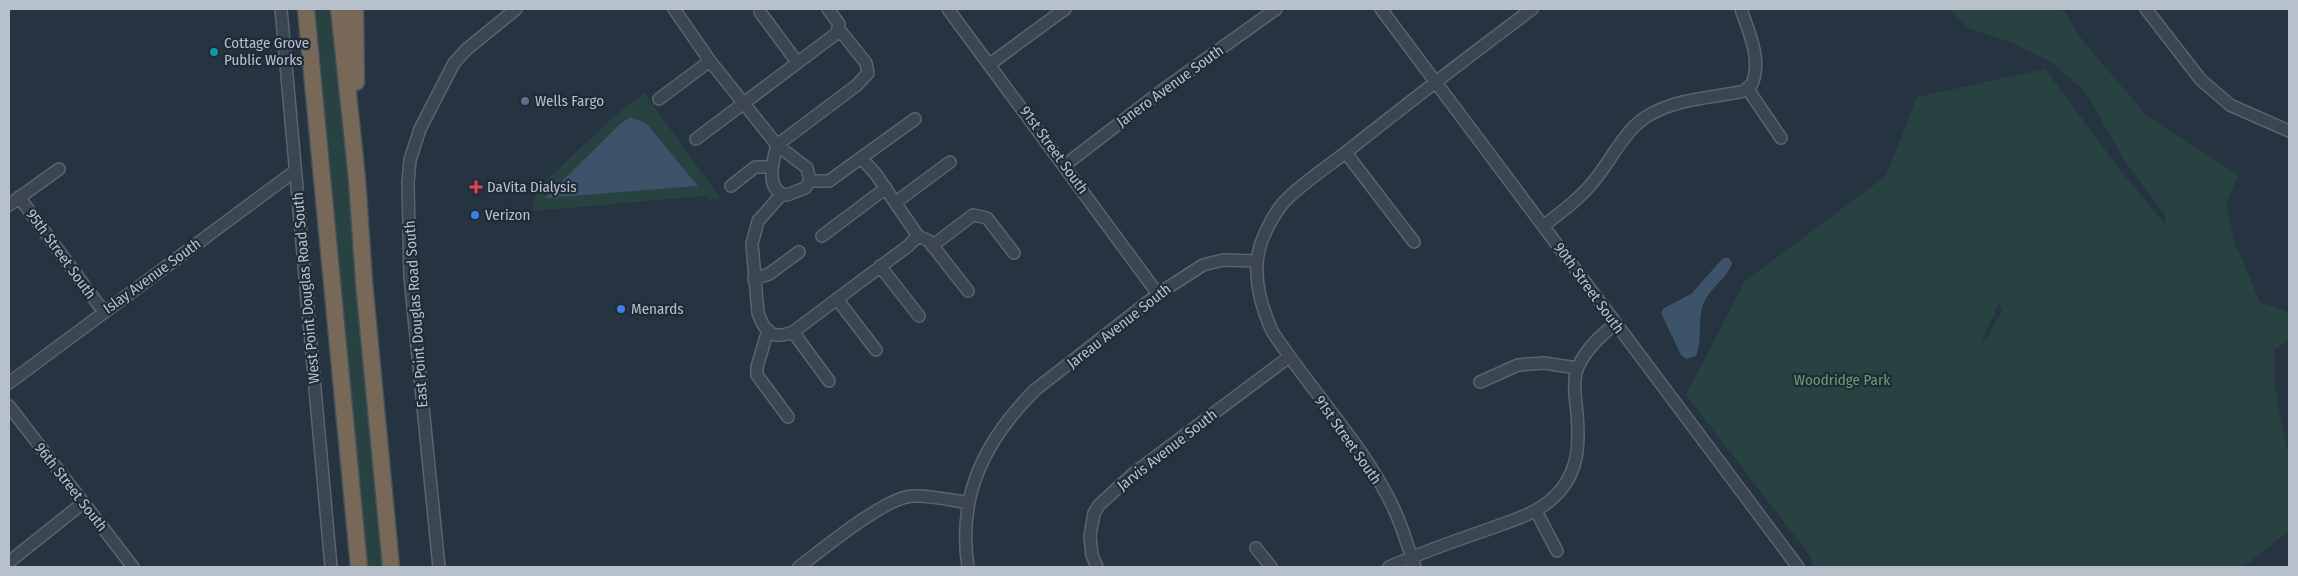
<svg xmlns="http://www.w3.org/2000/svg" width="2298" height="576" font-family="'Fira Sans Condensed',sans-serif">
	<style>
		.green { fill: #284242; fill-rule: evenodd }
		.water { fill: #3c5369 }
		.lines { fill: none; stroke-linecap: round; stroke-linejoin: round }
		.minor-casing { stroke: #58646e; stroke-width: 14 }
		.highway-casing { stroke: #45515b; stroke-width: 19 }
		.minor { stroke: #3b4651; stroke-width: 11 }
		.highway { stroke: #776858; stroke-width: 16 }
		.culture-dot { fill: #0f9aa8; stroke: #1f2b36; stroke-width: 2 }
		.service-dot { fill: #5c6f8a; stroke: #1f2b36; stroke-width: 2 }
		.health-dot { fill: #e0444e; stroke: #1f2b36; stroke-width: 2 }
		.shop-dot { fill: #3f7fe0; stroke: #1f2b36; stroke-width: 2 }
		.labels { text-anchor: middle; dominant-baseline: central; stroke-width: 4.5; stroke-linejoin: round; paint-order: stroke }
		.poi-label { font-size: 15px; fill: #b7c1cb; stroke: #1f2b36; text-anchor: start }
		.street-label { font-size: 15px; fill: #b7c1cb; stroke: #1f2b36 }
		.park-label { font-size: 15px; fill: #6f9c75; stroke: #1f2b36 }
	</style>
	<rect width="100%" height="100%" fill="#263441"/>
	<path class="green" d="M316 9H332L383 567H367Z
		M1950 9H2063L2083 41 2147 116 2238 175 2226 205 2235 244 2260 302 2289 312V341L2274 349V380L2282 428 2289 455V531L2243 567H1815L1809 560 1812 558 1686 395 1745 281 1886 176 1917 97 2045 69 2121 171 2166 226 2165 216 2123 158 2086 93 2052 62 2010 42 1966 27ZM1999 303 2002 310 1987 338 1981 343 1991 319 1996 316 1995 311Z
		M644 93 721 199 710 200 705 194 704 196 533 211 536 190 612 118ZM630 117 646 123 698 186 546 197 620 124Z"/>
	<path class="water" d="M630 117 646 123 698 186 545 198 620 124Z
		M1723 258H1729L1732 263C1727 279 1709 288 1703 305 1697 321 1703 341 1696 356L1686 359 1681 355 1661 313 1664 308 1691 294Z"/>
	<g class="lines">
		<defs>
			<path id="minor" d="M281 9 331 567
				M674 9 710 61 777 145 807 168 810 181 805 188 787 195C764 192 773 160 777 145L857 85 868 73 866 63 838 28
				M948 9 1158 294
				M1381 9 1798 567
				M2146 9 2201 80 2230 105 2289 131
				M760 12 797 62
				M990 64 1065 9
				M1747 88 1781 138
				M659 99 710 61
				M696 139 837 33 839 24 828 9
				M1346 153 1414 242
				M861 158 875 173 918 236 929 241 968 291
				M1065 165 1160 92 1276 9
				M810 181H829L915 119
				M731 186 755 167H772
				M782 194 758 221 752 244 758 313C765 333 772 340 793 332L908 246 918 236
				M19 197 104 312
				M896 202 950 162
				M9 205 59 169
				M1543 226C1563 211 1582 197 1597 177 1613 157 1627 126 1651 114 1680 98 1713 98 1744 91L1752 84C1762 59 1749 33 1741 9
				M822 236 886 188
				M932 246 973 215 987 218 1014 253
				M880 266 919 316
				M754 279 769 274 799 252
				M837 299 876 350
				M768 330 757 367V375L788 417
				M793 332 829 381
				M1480 382 1518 365 1544 363 1577 368
				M9 383 295 171
				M9 406 133 567
				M1536 511 1557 551
				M1256 548 1271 567
				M9 562 83 503
				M439 567 410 277 408 183 410 160 420 129 454 63 467 49 516 9
				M799 567C823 549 884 498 912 496 931 495 950 500 969 503
				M968 567C957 495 985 440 1035 390L1158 294 1203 265 1223 260 1257 261
				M1097 567 1092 555 1090 536 1094 513 1099 505 1134 473 1289 357
				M1389 567C1422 552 1457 540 1492 528 1513 520 1536 514 1553 498 1581 473 1580 439 1576 404 1575 392 1573 378 1578 367 1586 349 1600 336 1615 324
				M1415 567C1408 548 1403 528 1394 509 1365 446 1310 390 1272 331 1260 304 1251 273 1261 243 1266 229 1277 208 1288 198 1308 179 1333 163 1354 146 1413 99 1472 54 1532 9"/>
			<path id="highway" d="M306 9 359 567
				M339 9 357 179 364 282 391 567
				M355 9 356 82"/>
		</defs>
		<use href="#minor" class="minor-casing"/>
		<use href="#highway" class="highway-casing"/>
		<use href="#minor" class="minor"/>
		<use href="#highway" class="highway"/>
	</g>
	<circle class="culture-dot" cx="214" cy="52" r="5"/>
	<circle class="service-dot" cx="525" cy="101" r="5"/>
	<path class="health-dot" d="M473.5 179.5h5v5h5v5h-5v5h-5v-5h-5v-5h5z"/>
	<g class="shop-dot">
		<circle cx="475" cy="215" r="5"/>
		<circle cx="621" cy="309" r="5"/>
	</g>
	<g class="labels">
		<g class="poi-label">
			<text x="224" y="43">Cottage Grove<tspan x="224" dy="17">Public Works</tspan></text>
			<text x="535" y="101">Wells Fargo</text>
			<text x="487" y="187">DaVita Dialysis</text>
			<text x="485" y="215">Verizon</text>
			<text x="631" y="309">Menards</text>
		</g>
		<g class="street-label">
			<text transform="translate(1170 86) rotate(-36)">Janero Avenue South</text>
			<text transform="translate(1054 150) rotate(54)">91st Street South</text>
			<text transform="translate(61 254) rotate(54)">95th Street South</text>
			<text transform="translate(152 276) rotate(-36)">Islay Avenue South</text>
			<text transform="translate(306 288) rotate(-95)">West Point Douglas Road South</text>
			<text transform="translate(1589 288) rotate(54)">90th Street South</text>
			<text transform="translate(416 314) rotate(-94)">East Point Douglas Road South</text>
			<text transform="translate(1119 326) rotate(-38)">Jareau Avenue South</text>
			<text transform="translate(1348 440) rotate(55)">91st Street South</text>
			<text transform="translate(1167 450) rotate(-38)">Jarvis Avenue South</text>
			<text transform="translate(71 487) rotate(52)">96th Street South</text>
		</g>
		<g class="park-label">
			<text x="1842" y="380">Woodridge Park</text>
		</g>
	</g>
	<rect width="2298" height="576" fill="none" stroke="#b7c1cb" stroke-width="20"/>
</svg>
